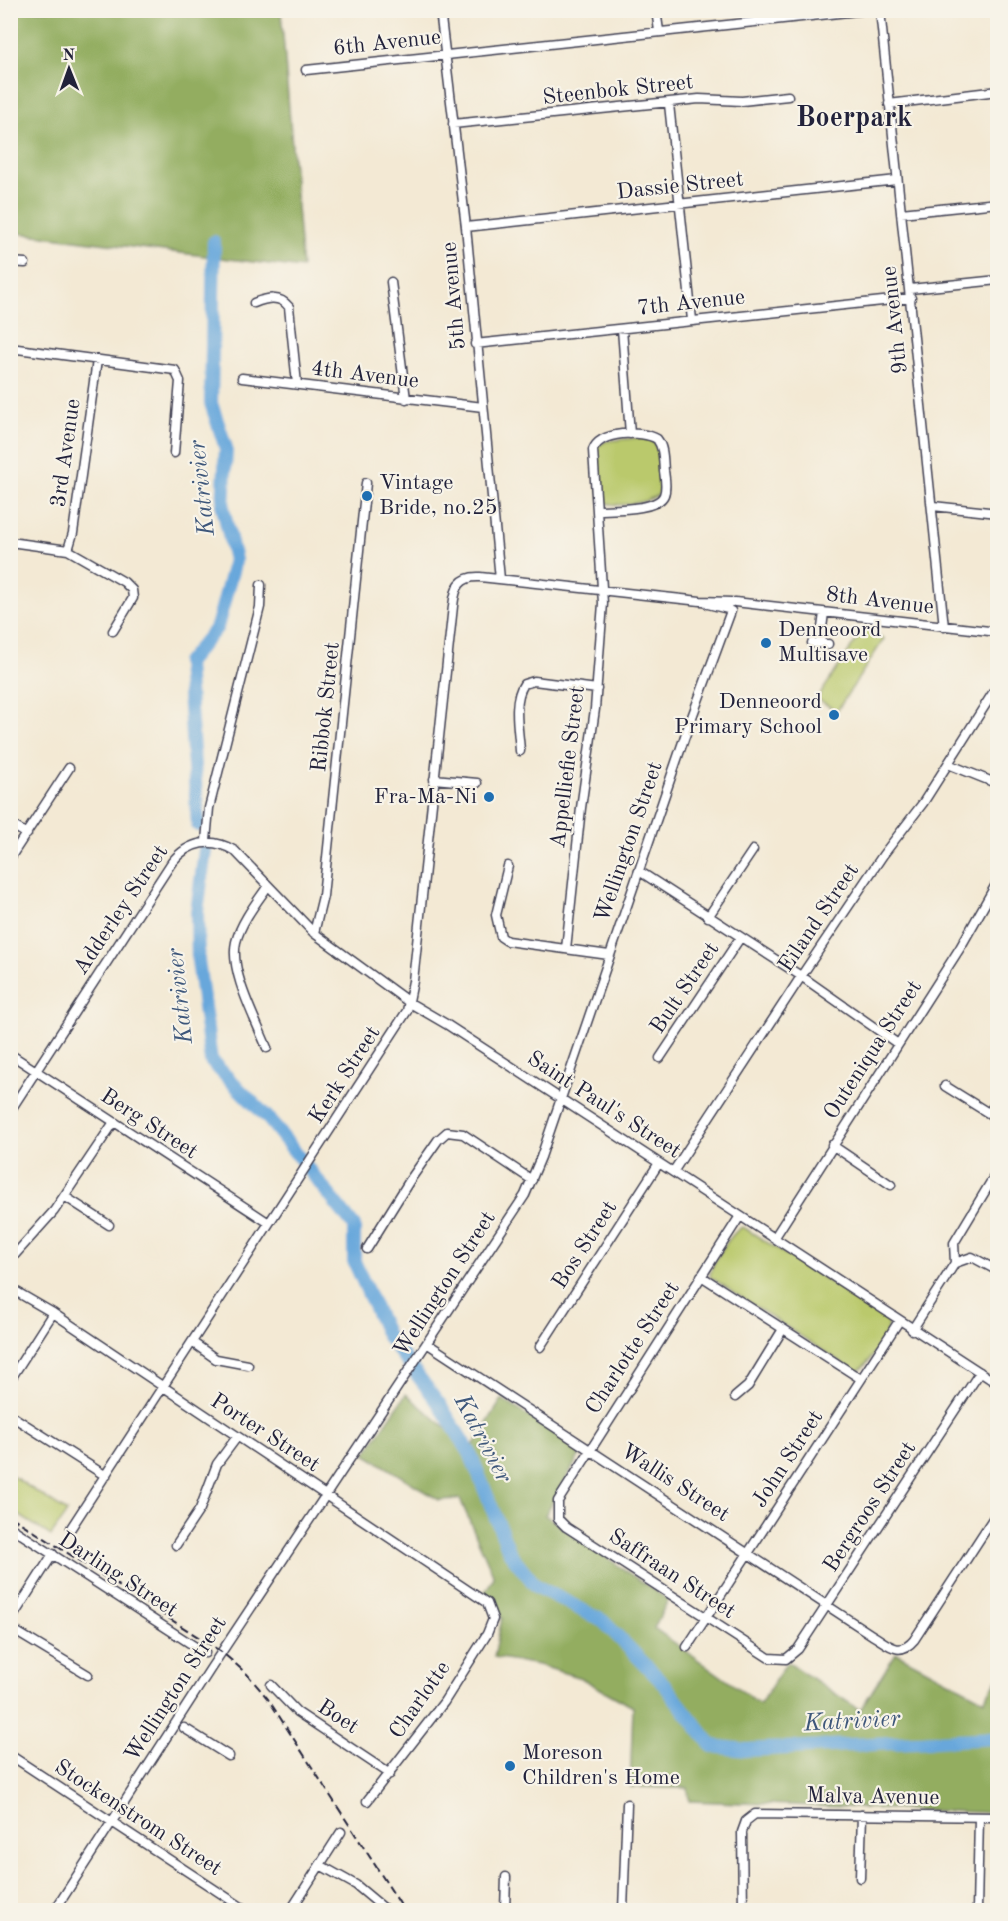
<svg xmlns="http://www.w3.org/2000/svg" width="1008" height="1921" font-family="'Old Standard TT',serif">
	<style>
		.green { fill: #bac96c; stroke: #6e7654; stroke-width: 1.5 }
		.forest { fill: #93ad60; stroke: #5a684e; stroke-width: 1.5 }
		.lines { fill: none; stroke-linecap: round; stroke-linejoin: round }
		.river { stroke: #68a7db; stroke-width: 14 }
		.street-casing { stroke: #414052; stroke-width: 11 }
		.street { stroke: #fff; stroke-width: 8 }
		.rail { stroke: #22223b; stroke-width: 2; stroke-dasharray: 9 4.5; stroke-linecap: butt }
		.poi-dot { fill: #1f6fb2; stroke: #f7f3e8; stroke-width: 2 }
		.labels { text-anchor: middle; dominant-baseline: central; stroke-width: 4.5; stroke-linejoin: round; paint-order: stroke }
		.street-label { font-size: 22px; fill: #22223b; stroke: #f7f3e8 }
		.poi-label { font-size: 22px; fill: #22223b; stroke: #f7f3e8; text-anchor: start }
		.water-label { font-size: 24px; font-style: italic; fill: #3e577b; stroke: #f7f3e8 }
		.district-label { font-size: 28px; font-weight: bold; fill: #22223b; stroke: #f7f3e8 }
	</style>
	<rect width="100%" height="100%" fill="#f7f3e8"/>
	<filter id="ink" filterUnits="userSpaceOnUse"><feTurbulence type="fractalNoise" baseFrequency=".0167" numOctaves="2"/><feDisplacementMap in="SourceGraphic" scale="12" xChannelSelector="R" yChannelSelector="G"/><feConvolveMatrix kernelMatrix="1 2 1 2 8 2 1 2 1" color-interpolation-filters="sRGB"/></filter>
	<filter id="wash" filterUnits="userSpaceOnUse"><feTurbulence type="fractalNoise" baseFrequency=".008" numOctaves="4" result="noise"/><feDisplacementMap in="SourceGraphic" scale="24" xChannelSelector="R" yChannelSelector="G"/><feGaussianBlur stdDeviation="1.35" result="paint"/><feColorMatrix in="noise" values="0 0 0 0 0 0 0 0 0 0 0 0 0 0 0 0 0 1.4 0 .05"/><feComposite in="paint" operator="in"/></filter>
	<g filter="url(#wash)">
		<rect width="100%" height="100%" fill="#f3e9d4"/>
		<path class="green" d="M645 437 652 438C660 451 665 480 658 495 645 503 618 508 603 502L599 491 596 447 606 441Z
			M865 627 884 639 837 711 817 699Z
			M743 1227 887 1319C892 1331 868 1367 856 1372L710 1277C709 1266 733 1230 743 1227Z
			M11 1475 67 1512 51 1536 11 1510Z"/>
		<path class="forest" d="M11 10 281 11 302 268 11 232Z
			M406 1394 471 1449 502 1399 582 1451 545 1515 668 1600 654 1628 760 1704 787 1662 860 1710 896 1653 984 1700 997 1680V1813L689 1801 688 1788 630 1787 633 1707 581 1678 538 1665 494 1657 502 1618 485 1592 494 1577 460 1499 439 1500 365 1454Z"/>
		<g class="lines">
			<path class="river" d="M198 825 187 663 217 627 235 560 223 508 226 448 211 403 214 242
				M205 850 197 912 198 960 211 1061 267 1117 354 1226V1261L387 1335 440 1405 470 1453 510 1553 536 1586 603 1621 664 1684 712 1746 746 1750 998 1738"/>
		</g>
	</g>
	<g filter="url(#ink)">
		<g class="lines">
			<defs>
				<path id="street" d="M440 10 466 227 500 579
					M656 10 659 31
					M880 10 944 627
					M306 70 867 10
					M669 104 692 320
					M889 104 998 91
					M453 124 699 99 742 101 788 96
					M901 213 998 203
					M466 227 897 180
					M10 262 25 263
					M391 282 406 399
					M910 289 998 280
					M254 303C267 298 280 295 289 307L297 384
					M622 329 630 434
					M475 344 911 298
					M10 348 175 370 180 381 174 453
					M242 378 483 407
					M933 506 998 513
					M10 542 68 550 124 582 132 590 133 598 113 631
					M68 550 73 533 97 360
					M735 602 998 632
					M708 604 728 609
					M812 643 828 644
					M820 643 824 613
					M520 751C519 732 512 701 524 684L534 681 597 689
					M948 764 998 784
					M434 779 477 783
					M10 824 27 834
					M206 841 209 808 260 607 261 585
					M10 858 69 768
					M508 866 496 915 501 937 507 941 609 955
					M639 871 801 976 898 1044
					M708 917 753 850
					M314 933 323 896 366 483
					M566 949 581 808 595 709 603 603 593 450C600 431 642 430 657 439 664 448 663 460 664 471 665 478 667 488 664 495 657 511 614 509 598 510
					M267 1048C256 1020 229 971 236 942 241 922 256 903 268 886
					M10 1054 269 1223
					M660 1058 740 938
					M945 1086 998 1119
					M10 1111 172 862C189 841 212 837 235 851L314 933 410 1003 446 1024 998 1384
					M989 1113 998 1100
					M832 1145 891 1185
					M673 1172 806 969 883 855 923 803 998 685
					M64 1196 109 1225
					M740 1216 558 1501V1519L566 1527 769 1658 786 1659 798 1649 980 1372
					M775 1237 960 948 998 881
					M367 1249 410 1180 438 1140 447 1132 463 1134 532 1180
					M10 1260 54 1211 114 1122
					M955 1263 954 1243 998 1170
					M701 1276 861 1379
					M10 1288 53 1313 487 1603 493 1619 487 1634 444 1702 367 1801
					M912 1330 955 1263 972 1257 998 1271
					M192 1342 216 1359 248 1365
					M428 1344 872 1635C888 1644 899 1658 914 1640L998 1511
					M540 1347 659 1163
					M10 1380 53 1313
					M735 1397 748 1386 783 1329
					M10 1415 106 1476
					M10 1527 205 1653
					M71 1528 407 1011 413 981 453 606C455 588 459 576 480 577L700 601 731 602
					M176 1545 200 1509 217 1464 237 1437
					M10 1621 53 1554
					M10 1628 88 1675
					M687 1647 899 1321
					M271 1685 297 1712 390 1774
					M184 1728 229 1756
					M10 1755 246 1910
					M320 1865 356 1885 386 1910
					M860 1878 862 1815
					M55 1910 211 1668 525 1195 541 1157 685 736 731 611
					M291 1910 341 1832
					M505 1910 506 1877
					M623 1910 627 1804
					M743 1910 742 1832 746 1821 755 1814 998 1817
					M977 1910 979 1817"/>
			</defs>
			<use href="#street" class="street-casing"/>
			<use href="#street" class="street"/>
			<path class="rail" d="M10 1516 223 1653 247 1674 268 1699 404 1910"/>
		</g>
	</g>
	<g class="poi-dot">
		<circle cx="367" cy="496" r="6"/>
		<circle cx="766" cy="643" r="6"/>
		<circle cx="834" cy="715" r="6"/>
		<circle cx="489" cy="797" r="6"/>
		<circle cx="510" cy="1766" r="6"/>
	</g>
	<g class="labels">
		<g class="street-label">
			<text transform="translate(387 43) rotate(-6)">6th Avenue</text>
			<text transform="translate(618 90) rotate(-6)">Steenbok Street</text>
			<text transform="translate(680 186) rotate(-6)">Dassie Street</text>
			<text transform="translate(454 296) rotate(-95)">5th Avenue</text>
			<text transform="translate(691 303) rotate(-6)">7th Avenue</text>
			<text transform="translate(895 320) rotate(-96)">9th Avenue</text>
			<text transform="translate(365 375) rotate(7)">4th Avenue</text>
			<text transform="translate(66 453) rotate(-82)">3rd Avenue</text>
			<text transform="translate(880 601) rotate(7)">8th Avenue</text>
			<text transform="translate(326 707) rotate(-84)">Ribbok Street</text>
			<text transform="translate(568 767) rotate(-83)">Appelliefie Street</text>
			<text transform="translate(629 842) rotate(-71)">Wellington Street</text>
			<text transform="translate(121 910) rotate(-56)">Adderley Street</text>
			<text transform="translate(819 918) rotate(-56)">Eiland Street</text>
			<text transform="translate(685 988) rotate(-56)">Bult Street</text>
			<text transform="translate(873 1050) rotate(-57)">Outeniqua Street</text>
			<text transform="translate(345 1075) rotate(-57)">Kerk Street</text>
			<text transform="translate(604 1105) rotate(33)">Saint Paul's Street</text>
			<text transform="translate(149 1124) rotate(33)">Berg Street</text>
			<text transform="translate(585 1245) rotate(-57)">Bos Street</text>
			<text transform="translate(445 1284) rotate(-57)">Wellington Street</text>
			<text transform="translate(633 1348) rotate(-57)">Charlotte Street</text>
			<text transform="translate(265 1433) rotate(33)">Porter Street</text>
			<text transform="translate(788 1459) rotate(-57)">John Street</text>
			<text transform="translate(675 1483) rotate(33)">Wallis Street</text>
			<text transform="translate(870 1507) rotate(-57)">Bergroos Street</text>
			<text transform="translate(672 1574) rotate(33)">Saffraan Street</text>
			<text transform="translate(118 1575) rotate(33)">Darling Street</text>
			<text transform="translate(176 1689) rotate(-57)">Wellington Street</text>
			<text transform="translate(420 1700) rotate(-55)">Charlotte</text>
			<text transform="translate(338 1717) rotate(33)">Boet</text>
			<text transform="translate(873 1797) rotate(1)">Malva Avenue</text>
			<text transform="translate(138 1818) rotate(33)">Stockenstrom Street</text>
		</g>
		<g class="poi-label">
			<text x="379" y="483">Vintage<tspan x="379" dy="25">Bride, no.25</tspan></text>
			<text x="778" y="630">Denneoord<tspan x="778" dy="25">Multisave</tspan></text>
			<text x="822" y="702" text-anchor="end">Denneoord<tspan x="822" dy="25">Primary School</tspan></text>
			<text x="477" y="797" text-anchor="end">Fra-Ma-Ni</text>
			<text x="522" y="1753">Moreson<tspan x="522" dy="25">Children's Home</tspan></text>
		</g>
		<g class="water-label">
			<text transform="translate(203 488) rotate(-96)">Katrivier</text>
			<text transform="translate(181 996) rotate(-96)">Katrivier</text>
			<text transform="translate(482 1439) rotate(62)">Katrivier</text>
			<text transform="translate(852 1722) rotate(-3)">Katrivier</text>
		</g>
		<g class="district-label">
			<text x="854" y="119">Boerpark</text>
		</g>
	</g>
	<rect width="1008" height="1921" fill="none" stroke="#f7f3e8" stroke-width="36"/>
	<g transform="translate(69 69) rotate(359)" stroke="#f7f3e8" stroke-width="4.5" paint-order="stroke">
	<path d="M0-4.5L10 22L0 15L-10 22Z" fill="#22223b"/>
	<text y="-9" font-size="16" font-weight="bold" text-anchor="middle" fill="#22223b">N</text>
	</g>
</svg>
